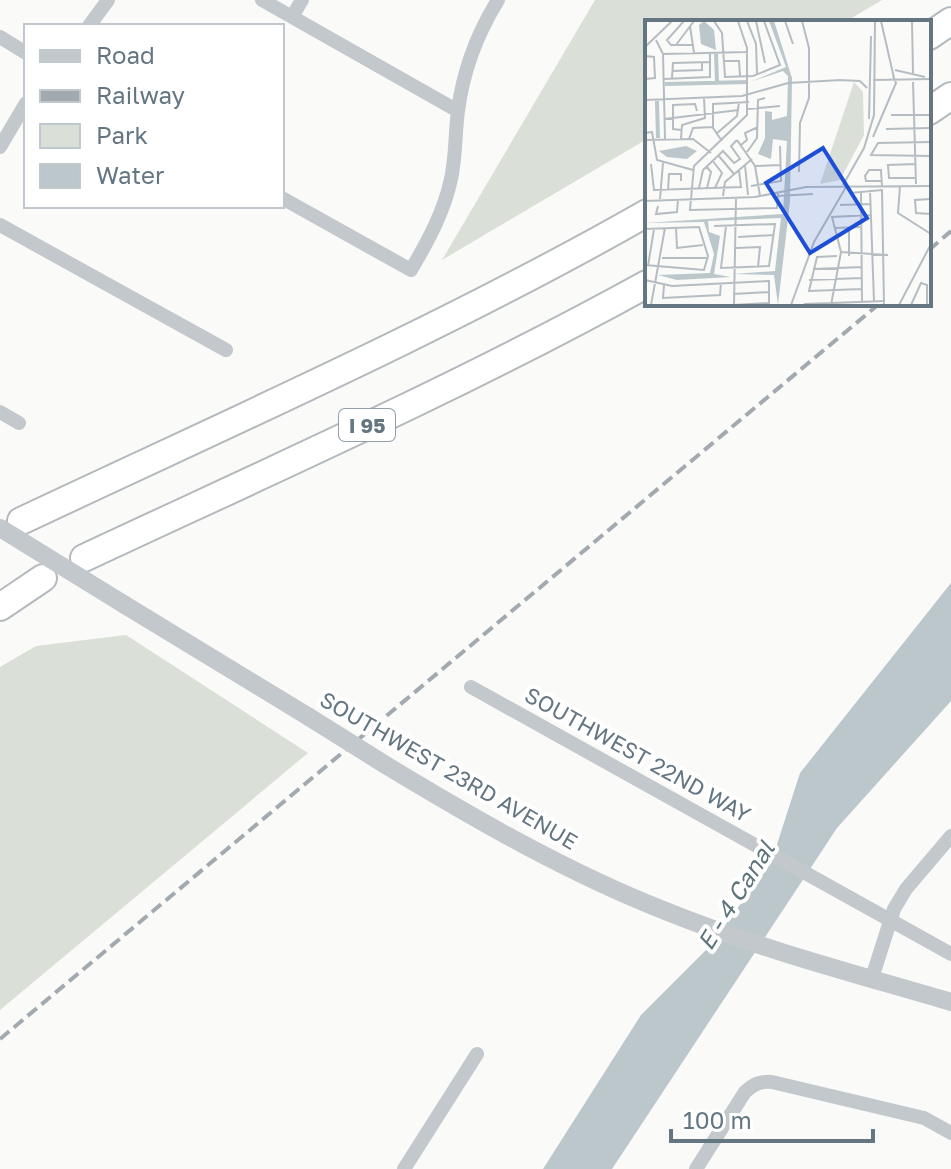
<svg xmlns="http://www.w3.org/2000/svg" width="951" height="1169" font-family="'Golos Text',sans-serif">
	<style>
		.green { fill: #dadfd7 }
		.water { fill: #bbc7cb }
		.lines { fill: none; stroke-linecap: round; stroke-linejoin: round }
		.motorway-casing { stroke: #b4b9bd; stroke-width: 30 }
		.minor { stroke: #c3c8cc; stroke-width: 14 }
		.tertiary { stroke: #c3c8cc; stroke-width: 18 }
		.motorway { stroke: #fff; stroke-width: 26 }
		.rail { stroke: #a2aab0; stroke-width: 4; stroke-dasharray: 12 6; stroke-linecap: butt }
		.tertiary-bridge { stroke: #c3c8cc; stroke-width: 18 }
		.labels { text-anchor: middle; dominant-baseline: central; stroke-width: 8; stroke-linejoin: round; paint-order: stroke }
		.shield { fill: #fff; stroke: #939fa8; stroke-width: 2 }
		.shield-label { font-size: 20px; font-weight: bold; fill: #657683 }
		.street-label { font-size: 22px; fill: #657683; stroke: #fff }
		.water-label { font-size: 24px; font-style: italic; fill: #60757c; stroke: #fff }
		.inset-river { fill: none; stroke: #bbc7cb; stroke-width: 4 }
		.inset-road { fill: none; stroke: #b5bdc2; stroke-width: 2 }
		.view { fill: #1d4ed8; fill-opacity: 0.15; stroke: #1d4ed8; stroke-width: 4 }
		.inset-edge { fill: none; stroke: #657683; stroke-width: 4 }
	</style>
	<rect width="100%" height="100%" fill="#fafaf8"/>
	<path class="green" d="M595 0H882L845 22H647V139L442 260Z
		M126 635 308 753 0 1010V667L36 646Z"/>
	<path class="water" d="M951 583V701L837 828 612 1169H543L641 1015 708 948 771 863 800 773Z"/>
	<g class="lines">
		<defs>
			<path id="motorway" d="M929 36 951 21
				M929 111 951 96
				M21 521C231 422 445 328 647 213
				M84 558C272 470 464 385 647 284
				M0 607 43 578"/>
		</defs>
		<use href="#motorway" class="motorway-casing"/>
		<path class="minor" d="M262 0 458 111
			M292 17 302 0
			M89 26 108 0
			M0 37 26 53
			M0 147 26 103
			M282 198 411 270C428 241 444 212 451 179 456 156 455 133 458 111 463 71 477 34 498 0
			M0 225 226 350
			M0 412 19 423
			M471 687 951 954
			M872 978 894 909 906 889 951 836
			M404 1169 477 1054
			M696 1169 745 1092C754 1084 760 1081 772 1082L924 1118 951 1133"/>
		<path class="tertiary" d="M125 605 309 717
			M384 764C475 819 568 873 668 912 760 949 856 974 951 1002"/>
		<use href="#motorway" class="motorway"/>
		<path class="rail" d="M929 250 951 231
			M0 1039 879 304"/>
		<path class="tertiary-bridge" d="M0 528 125 605
			M309 717 384 764"/>
	</g>
	<g class="labels">
		<rect class="shield" x="339" y="409" width="56" height="32" rx="6"/>
		<g class="shield-label">
			<text x="367" y="425">I 95</text>
		</g>
		<g class="street-label">
			<text transform="translate(638 754) rotate(29)">SOUTHWEST 22ND WAY</text>
			<text transform="translate(449 770) rotate(30)">SOUTHWEST 23RD AVENUE</text>
		</g>
		<g class="water-label">
			<text transform="translate(735 895) rotate(-58)">E - 4 Canal</text>
		</g>
	</g>
	<g transform="translate(645 20)">
		<rect width="286" height="286" fill="#fafaf8"/>
		<path d="M209 62 218 72 219 115 195 160 175 164Z" fill="#dadfd7"/>
		<path d="M59 1 69 10 71 30 56 24 54 5ZM124 1H129L147 58 145 181 133 285 129 255 89 254 130 251 136 198 63 201 64 212 75 216 69 254 86 257 32 260 13 255 65 253 69 234 59 202 0 203 138 194 142 121 128 119 126 139 113 134 120 118V91L127 92V100L142 96 143 56 138 51 105 62 141 47ZM41 126 52 131 42 139 22 137 14 131Z" fill="#bbc7cb"/>
		<path class="inset-river" d="M71 34 72 62M20 64 103 62M12 81 13 118"/>
		<path class="inset-road" d="M39 1 22 20 26 25H49M69 1 77 13 80 57 108 56 135 45 119 1M93 1 102 28V95L49 146 45 190 132 188 133 172M102 1 111 24 112 54M111 1 120 43M140 1 148 24M236 1 249 58M267 1 268 53M45 6 49 33M11 20 18 34 20 119M31 25 49 1M0 27 27 1M18 34 103 32M0 36 9 37 10 58 0 59M78 41H94L95 56M250 50 280 57M27 51 57 50V42M27 58 28 43 65 42M19 59 65 57V33M194 60 215 61 222 68M225 60 226 16M228 60 286 59M268 62 271 164M0 80 97 76 143 63 196 60M103 89 135 86M246 95H286M19 99 94 90M224 99 225 56M241 109 286 108M36 110 28 109V85L50 84 52 91M0 113 7 112 12 140 48 150M71 114 92 96 94 82M228 117 251 63 248 56M36 119 37 105 60 98 59 78M44 119 48 108 68 107M0 120 48 119 66 133M92 120 110 146 115 176M77 121 68 108V84L104 82M286 122 233 123 226 135 286 136M96 125 102 120 100 113 113 107M102 132 112 118 113 80 120 78M73 135 89 154M67 140 77 153 70 168M6 144 9 170 96 167 94 150M270 144 243 145 244 158H271M100 145 103 175M61 146 66 152 62 168M110 146 135 145M154 152 155 103 164 78V28L157 1M237 161H221L220 156 224 150H236V151L237 166M198 165 219 128 229 95 230 1M106 166 136 161 135 126M255 166 253 193 286 214M54 168 58 150 78 131 89 143 95 139 86 126 92 120M23 170 24 154H36V161M225 170 229 281M205 173 237 170 239 285M216 173 217 281M78 176 80 162 107 139M132 176 168 174M15 179 18 143M286 179 270 180 271 193 286 194M0 181 110 177 161 167 286 166M195 185 226 184M13 186 11 194 32 192 33 180M69 206 130 204 124 246 76 248 81 206M31 208 32 228 58 225M190 208 215 207M204 208V236M0 209 54 207 63 236 59 250 0 245M93 217 129 215M91 228 115 227 113 247M196 232 243 235M192 236 172 237 164 271 217 269M17 238H62M3 246 9 209M168 249 217 247M0 260 27 266 124 261V283L89 285M164 260 217 258M19 265 18 278 75 275 76 263M88 274 124 272M159 284 240 281M6 285 20 208M89 285 91 178M146 285 169 222 201 167M186 285 196 232 187 197 226 195M254 285 286 224M266 285 276 263 282 265V285"/>
		<path class="view" d="M178 128 222 198 165 233 121 163Z"/>
		<rect width="286" height="286" class="inset-edge"/>
	</g>
	<rect x="24" y="24" width="260" height="184" fill="#ffffff" stroke="#c1c8cd" stroke-width="2"/>
	<rect x="40" y="50" width="40" height="12" fill="#c3c8cc" stroke="#c1c8cd" stroke-width="2"/>
	<text x="96" y="64" font-size="24" fill="#657683">Road</text>
	<rect x="40" y="90" width="40" height="12" fill="#a2aab0" stroke="#c1c8cd" stroke-width="2"/>
	<text x="96" y="104" font-size="24" fill="#657683">Railway</text>
	<rect x="40" y="124" width="40" height="24" fill="#dadfd7" stroke="#c1c8cd" stroke-width="2"/>
	<text x="96" y="144" font-size="24" fill="#657683">Park</text>
	<rect x="40" y="164" width="40" height="24" fill="#bbc7cb" stroke="#c1c8cd" stroke-width="2"/>
	<text x="96" y="184" font-size="24" fill="#657683">Water</text>
	<path d="M671 1129v12h202v-12" fill="none" stroke="#657683" stroke-width="4"/>
	<text x="683" y="1129" font-size="24" fill="#657683" stroke="#ffffff" stroke-width="6" paint-order="stroke">100 m</text>
</svg>
